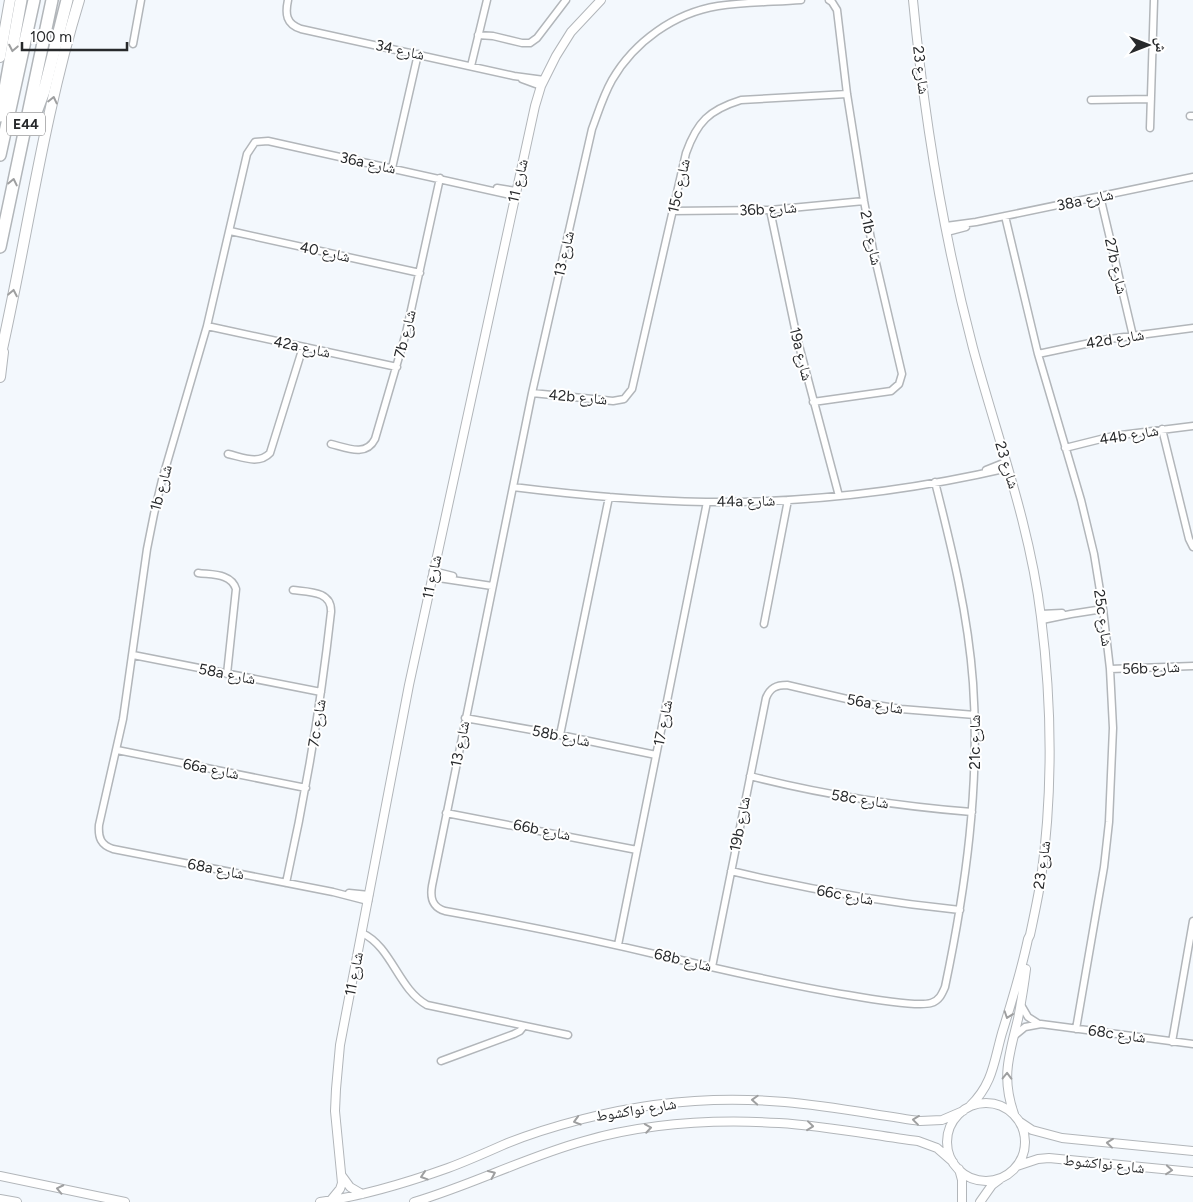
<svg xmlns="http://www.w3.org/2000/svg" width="1193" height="1202" font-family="Figtree,'Noto Naskh Arabic',sans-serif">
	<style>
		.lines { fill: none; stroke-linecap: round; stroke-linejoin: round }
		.minor-casing { stroke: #b2b6ba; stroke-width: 9 }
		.tertiary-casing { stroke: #b2b6ba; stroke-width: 10 }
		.primary-casing { stroke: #b2b6ba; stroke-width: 12 }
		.trunk-casing { stroke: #b2b6ba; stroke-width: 14 }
		.minor { stroke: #fff; stroke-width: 6 }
		.tertiary { stroke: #fff; stroke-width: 8 }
		.primary { stroke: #fff; stroke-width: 10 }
		.trunk { stroke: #fff; stroke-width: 11 }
		.oneway { stroke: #9e9fa0 }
		.labels { text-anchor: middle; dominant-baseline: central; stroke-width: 4; stroke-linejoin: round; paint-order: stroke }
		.shield { fill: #fff; stroke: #68696b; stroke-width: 1 }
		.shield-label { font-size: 14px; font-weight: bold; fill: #27292b }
		.street-label { font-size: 15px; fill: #27292b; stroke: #fff }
	</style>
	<rect width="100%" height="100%" fill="#f3f8fd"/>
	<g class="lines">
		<defs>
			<path id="minor" d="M288 0C285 14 286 24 301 29L514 76 544 80
				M801 0C774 2 745 2 718 6 674 13 634 42 612 80 603 96 598 113 592 129L532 393 432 886C430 898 432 907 445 911 518 924 591 939 663 956 725 970 786 985 848 995 865 998 917 1007 931 1003 939 1001 942 994 945 987 966 887 980 785 973 683 968 614 952 549 935 482
				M478 35 493 36 522 43H530L537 38 566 0
				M133 44 141 0
				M471 66 487 0
				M522 79 541 86
				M1091 100 1151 99
				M1190 116H1193
				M1150 128 1154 0
				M392 168 418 54
				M497 188 516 191
				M1100 196 1133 336
				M770 210 797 338 839 496
				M672 211 770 210 864 201
				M1005 216 1038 354 1081 500 1094 554 1103 609 1110 669 1113 728 1109 822 1104 867 1076 1029
				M946 226 976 222 1193 177
				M230 231 420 273
				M947 232 966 227
				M207 326 397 367
				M1038 354 1109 339 1193 328
				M532 393 613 401 624 399 632 389 686 153C697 122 709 110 741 100L847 94
				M813 402 891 391 899 384 902 374 873 250 864 201 847 94 837 10 832 2 829 0
				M1162 429 1189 539 1193 547
				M331 444C347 448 366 457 375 439L406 333 440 178
				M1065 448 1113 436 1193 426
				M228 454C242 457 259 465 270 453L303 347
				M986 470 1006 462
				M513 487C577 495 641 501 706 502 807 503 909 491 1008 468
				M433 571 453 576
				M198 573C212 575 231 573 236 589L227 674
				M432 577 492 586
				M1041 614 1062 613
				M1042 620 1071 614 1103 609
				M764 624 788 500
				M133 655 321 692
				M1110 669 1193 666
				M465 718 560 735 656 755
				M560 735 609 497
				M117 750 306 788
				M750 776C824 795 897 806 972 812
				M446 813 637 850
				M731 871C807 889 882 902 960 910
				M286 883C306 793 321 703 331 612 332 591 309 592 293 590
				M349 893 369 895
				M368 901 333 892 113 849C101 845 98 838 99 825L123 719 147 549 154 514 162 480 207 326 247 154 255 142 268 141 515 196
				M362 933C392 947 398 989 427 1005L568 1035
				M618 945 707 502
				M712 967 766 698C770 688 776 685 787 685L864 703 901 709 975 715
				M1021 1005 1028 1017 1039 1024
				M1014 1036 1025 1027 1041 1024 1193 1044
				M1172 1042 1193 921
				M441 1061 514 1034 520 1031 524 1026"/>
			<path id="tertiary" d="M913 0C924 117 943 234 973 348 997 437 1030 525 1041 617 1052 704 1053 792 1041 879 1038 898 1034 916 1030 935L1028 939C1021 972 1012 1001 1002 1033 994 1061 993 1084 970 1106
				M947 1142a39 39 0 1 1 78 0a39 39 0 1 1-78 0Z
				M1014 1114C1001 1077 1009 1056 1018 1019 1021 1003 1024 986 1026 969
				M1020 1122 1032 1130 1062 1138 1193 1151
				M1017 1166 1038 1159 1049 1158 1193 1172
				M959 1169 962 1180V1202
				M0 1176 125 1202
				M342 1176 350 1187 362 1194
				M0 1199 17 1202
				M331 1200 340 1189 342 1183 335 1111 336 1089 340 1045 409 685 535 106 541 86 556 56 571 32 601 0
				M320 1202C363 1196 406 1183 448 1168 467 1161 485 1153 503 1145 529 1134 556 1126 583 1119 648 1102 718 1096 785 1102 831 1106 876 1115 920 1121L942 1120 963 1111
				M414 1202C472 1185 526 1157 584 1141 647 1123 714 1119 779 1123 826 1126 872 1135 918 1141L937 1148 953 1162
				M980 1202 992 1185 1000 1179"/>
			<path id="primary" d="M0 57 10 0
				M0 358C27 239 43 117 79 0
				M0 377 3 352"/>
			<path id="trunk" d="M0 116 21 0
				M30 128 44 91 67 0
				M0 155 34 0
				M0 247 52 0"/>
		</defs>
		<use href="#minor" class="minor-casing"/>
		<use href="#tertiary" class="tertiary-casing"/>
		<use href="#primary" class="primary-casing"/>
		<use href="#trunk" class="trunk-casing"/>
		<use href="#minor" class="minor"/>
		<use href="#tertiary" class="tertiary"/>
		<use href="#primary" class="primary"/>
		<use href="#trunk" class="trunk"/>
	</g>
	<defs><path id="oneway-chevron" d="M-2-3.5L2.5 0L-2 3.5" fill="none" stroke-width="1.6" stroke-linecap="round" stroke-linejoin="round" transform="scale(1.25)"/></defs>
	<g class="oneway">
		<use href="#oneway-chevron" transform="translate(13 48) rotate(101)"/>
		<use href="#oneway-chevron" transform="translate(53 100) rotate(-77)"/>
		<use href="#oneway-chevron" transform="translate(13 182) rotate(-78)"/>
		<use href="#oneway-chevron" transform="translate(13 293) rotate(-79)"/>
		<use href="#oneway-chevron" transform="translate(1008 1015) rotate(109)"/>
		<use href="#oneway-chevron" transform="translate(1007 1076) rotate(-89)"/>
		<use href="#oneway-chevron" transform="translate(755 1100) rotate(-177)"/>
		<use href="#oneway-chevron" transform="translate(916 1120) rotate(-173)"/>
		<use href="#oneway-chevron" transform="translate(577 1121) rotate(164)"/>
		<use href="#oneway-chevron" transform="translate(810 1126) rotate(6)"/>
		<use href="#oneway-chevron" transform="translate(648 1128) rotate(-9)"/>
		<use href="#oneway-chevron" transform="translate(1110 1143) rotate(-174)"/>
		<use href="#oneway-chevron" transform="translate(1169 1170) rotate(5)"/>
		<use href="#oneway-chevron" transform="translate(492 1174) rotate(-24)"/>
		<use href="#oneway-chevron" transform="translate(424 1176) rotate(162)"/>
		<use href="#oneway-chevron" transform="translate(60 1189) rotate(-168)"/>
	</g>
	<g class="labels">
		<rect class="shield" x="7" y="112.5" width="38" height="23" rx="4"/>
		<g class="shield-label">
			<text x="26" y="124">E44</text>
		</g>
		<g class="street-label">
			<text transform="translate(400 50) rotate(12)">شارع 34</text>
			<text transform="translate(921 70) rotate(83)">شارع 23</text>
			<text transform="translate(368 163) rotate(12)">36a شارع</text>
			<text transform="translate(518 181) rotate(-77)">شارع 11</text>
			<text transform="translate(679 186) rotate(-77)">15c شارع</text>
			<text transform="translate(1085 200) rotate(-12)">38a شارع</text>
			<text transform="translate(768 209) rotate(-3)">36b شارع</text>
			<text transform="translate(871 238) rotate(78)">21b شارع</text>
			<text transform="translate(325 252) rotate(12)">شارع 40</text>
			<text transform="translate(564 254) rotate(-77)">شارع 13</text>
			<text transform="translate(1116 266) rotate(77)">27b شارع</text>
			<text transform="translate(405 334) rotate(-76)">7b شارع</text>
			<text transform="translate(1115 339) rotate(-9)">42d شارع</text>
			<text transform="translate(302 347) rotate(12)">42a شارع</text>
			<text transform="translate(801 354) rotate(76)">19a شارع</text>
			<text transform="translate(578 397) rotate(5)">42b شارع</text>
			<text transform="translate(1129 435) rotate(-9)">44b شارع</text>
			<text transform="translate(1007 465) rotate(73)">شارع 23</text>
			<text transform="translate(161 488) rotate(-75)">1b شارع</text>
			<text transform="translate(746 501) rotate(-1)">44a شارع</text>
			<text transform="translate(432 577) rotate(-78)">شارع 11</text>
			<text transform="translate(1103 618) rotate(82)">25c شارع</text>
			<text transform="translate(1151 668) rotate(-2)">56b شارع</text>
			<text transform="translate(227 674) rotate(11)">58a شارع</text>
			<text transform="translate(875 704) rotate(10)">56a شارع</text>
			<text transform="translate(317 723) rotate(-81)">7c شارع</text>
			<text transform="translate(663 723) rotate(-79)">شارع 17</text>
			<text transform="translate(561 736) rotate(11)">58b شارع</text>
			<text transform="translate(975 742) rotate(-90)">21c شارع</text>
			<text transform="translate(460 744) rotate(-79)">شارع 13</text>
			<text transform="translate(211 769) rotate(11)">66a شارع</text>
			<text transform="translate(860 799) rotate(9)">58c شارع</text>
			<text transform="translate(740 824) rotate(-79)">19b شارع</text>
			<text transform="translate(542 830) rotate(11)">66b شارع</text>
			<text transform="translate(1042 865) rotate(-82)">شارع 23</text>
			<text transform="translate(216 869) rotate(11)">68a شارع</text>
			<text transform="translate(845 895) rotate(10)">66c شارع</text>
			<text transform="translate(683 960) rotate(13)">68b شارع</text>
			<text transform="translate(354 974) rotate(-79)">شارع 11</text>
			<text transform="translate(1117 1034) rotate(8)">68c شارع</text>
			<text transform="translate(636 1110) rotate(-9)">شارع نواكشوط</text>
			<text transform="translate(1104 1164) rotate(6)">شارع نواكشوط</text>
		</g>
	</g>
	<g transform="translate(1148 45) rotate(90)" stroke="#ffffff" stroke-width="4" paint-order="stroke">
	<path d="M0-4L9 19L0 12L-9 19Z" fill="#27292b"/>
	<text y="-8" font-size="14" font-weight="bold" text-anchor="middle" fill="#27292b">ش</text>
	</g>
	<path d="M22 42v8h105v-8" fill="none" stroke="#27292b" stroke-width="2.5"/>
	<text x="30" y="42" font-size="15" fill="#27292b" stroke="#ffffff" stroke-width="4" paint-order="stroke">100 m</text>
</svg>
